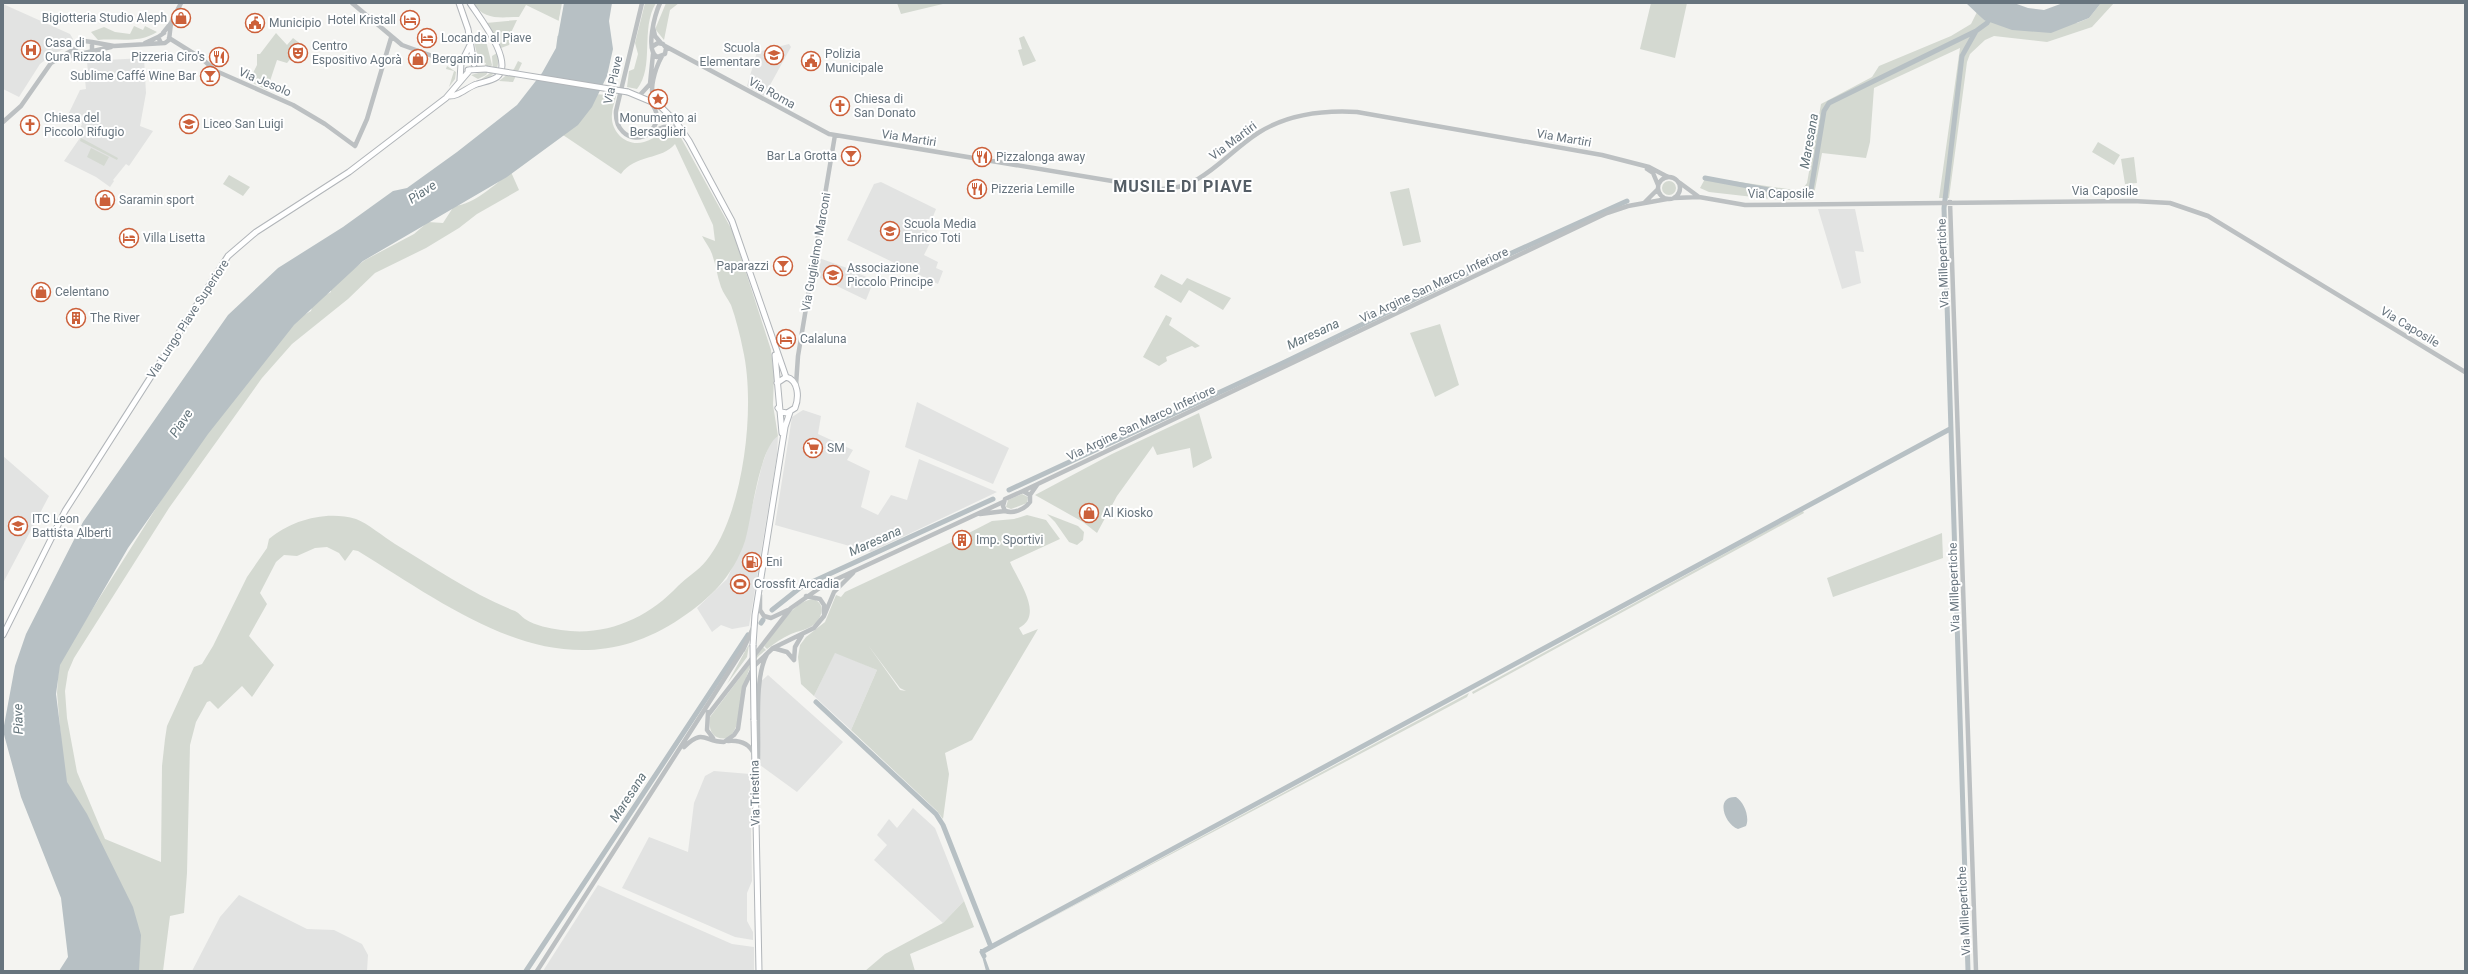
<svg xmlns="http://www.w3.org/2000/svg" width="2468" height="974" font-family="Roboto,sans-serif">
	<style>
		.built { fill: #e2e3e2 }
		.green { fill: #d4d9d1; fill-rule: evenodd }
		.water { fill: #b7c0c4 }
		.pier { fill: #f4f4f1 }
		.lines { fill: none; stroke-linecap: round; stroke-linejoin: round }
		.canal { stroke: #b7c0c4; stroke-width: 5 }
		.secondary-casing { stroke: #b1b5b9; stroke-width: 7 }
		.tertiary { stroke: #bcc0c2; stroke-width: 4.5 }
		.secondary { stroke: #fff; stroke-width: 5 }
		.secondary-bridge-casing { stroke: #b1b5b9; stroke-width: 7; stroke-linecap: butt }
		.secondary-bridge { stroke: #fff; stroke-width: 5 }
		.labels { text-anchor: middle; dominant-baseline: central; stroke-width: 4; stroke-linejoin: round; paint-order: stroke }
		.poi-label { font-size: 12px; fill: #67747e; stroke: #fff; text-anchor: start }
		.street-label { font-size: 12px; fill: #67747e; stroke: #fff }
		.water-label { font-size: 13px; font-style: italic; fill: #63747b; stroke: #fff }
		.district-label { font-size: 16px; font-weight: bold; letter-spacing: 1px; fill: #545d65; stroke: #fff }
	</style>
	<rect width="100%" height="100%" fill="#f4f4f1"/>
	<path class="built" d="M3 4 70 34 73 39 70 46 53 54 40 64 19 97 3 89Z
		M789 44 791 47 764 96 747 86 757 52Z
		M144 58 146 93 140 126 153 131 129 166 126 164 113 180 114 181 110 187 96 177 64 161 84 132 80 129 82 124 67 117 80 90 86 89 85 80H78L79 73H88L87 61Z
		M881 182 936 209 926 234 933 237 924 255 938 262 936 268 943 271 938 284 847 240 874 184Z
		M1818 209H1855L1864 252 1855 251 1861 283 1842 289Z
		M819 258 847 268 846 271 856 275 857 273 874 280 866 300 816 276Z
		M917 402 1009 448 993 484 905 447Z
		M803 410 821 416 818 434 853 450 847 460 870 471 861 507 878 515 891 495 907 500 919 459 997 492 871 552 775 525 792 417Z
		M778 436 777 455 749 626 732 629 721 625 712 632 697 608 727 579 744 541 762 465 771 440Z
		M3 456 49 496 3 583Z
		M835 652 877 670 851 730 814 696Z
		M768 675 843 742 797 792 760 765 758 684Z
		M714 771 750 774 752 881 747 893V921L753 932V940L735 937 622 888 649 837 688 852 694 803 705 776Z
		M913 808 935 828 964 901 943 923 874 860 887 845 877 835 889 819 897 828Z
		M598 885 732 944 754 947V971H543Z
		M239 895 307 929 334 930 362 944 368 955 367 971H192L220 917Z"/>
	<path class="green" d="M473 3H562L559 21 526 5 519 17C501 17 484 21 473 3Z
		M645 3H656C640 29 655 67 637 89L627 87 629 71 634 69 638 54 635 43Z
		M666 3H679L670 10 664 40 656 30V27Z
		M897 3H947L901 14Z
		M1651 3H1687L1675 58 1640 49Z
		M2101 3H2114L2092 27 2047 42 1994 36 1985 40 1970 54 1967 62 1949 198H1939L1960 48 1874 88 1870 142 1866 158 1822 153 1813 200H1780L1709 192 1700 188 1706 177 1801 191 1807 183 1821 104 1872 77 1879 66 1951 36 1971 24 1977 12 1984 20 2077 23 2089 18Z
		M517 20 508 39 511 41 509 45 501 48 486 23Z
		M134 26 143 30 145 26 157 32C138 44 118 38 98 40L91 32 104 27 115 32 130 34Z
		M276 33 287 45 293 38 302 45 287 63 277 60 267 90 249 81 257 65V54H260Z
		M1024 36 1036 61 1023 66 1018 50 1022 49 1019 38Z
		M486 41 492 65 486 75 478 79 471 75 482 72 486 63 479 62 474 42Z
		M497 53C501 67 495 78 480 80L493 71 492 56Z
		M518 61 522 63 513 82 499 81 514 69Z
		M447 66 456 72 455 79 449 87 454 71 446 69Z
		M596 94 616 96C615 102 612 108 612 114 610 131 626 147 644 142 656 139 661 130 675 130L680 136 733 232 771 350 774 376 773 405 778 436C759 448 752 517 745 541 733 576 711 598 681 618 565 697 459 613 358 551L353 550 345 561 339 553 327 547 315 548 297 556 284 555 276 562 260 593 267 604 249 636 274 665 252 697 242 686 218 709 210 701 207 702 196 722 190 745 187 873 184 913 170 916 163 971H134L66 797 57 693 59 662 228 394 302 316 311 311 313 303 321 294H327L331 292V286L365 260 414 234 428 222 443 223 454 206C474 205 495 184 511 172L519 190 477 214 459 228 426 248 375 273 348 299 292 344 262 378 169 508 74 658 68 672 65 691 67 718 77 772 105 839 161 862 162 766 165 739 167 726 194 667 202 664 213 646 247 577 267 548 269 539C291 520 327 510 356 519 367 523 384 537 395 544 435 568 472 594 515 611 519 613 522 617 525 619 536 626 549 628 561 630 606 637 648 618 678 586 687 577 699 570 706 561 744 515 756 406 743 350 740 335 736 319 731 305 728 299 723 293 721 287 717 276 716 265 712 254 710 248 705 242 702 236L715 241 713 225 675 144C662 160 635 154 621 174L563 135Z
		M81 138 118 158 117 160 80 141Z
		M2098 142 2120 155 2114 165 2092 152Z
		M91 148 109 157 104 166 87 157Z
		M2134 157 2137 183 2125 184 2121 159Z
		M229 175 250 187 243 196 223 184Z
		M1662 188a7 7 0 1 1 14 0a7 7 0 1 1-14 0Z
		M1409 188 1421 242 1403 246 1390 192Z
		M1161 274 1182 285 1187 278 1231 298 1223 310 1189 290 1181 303 1154 287Z
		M1166 315 1172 318 1169 325 1200 346 1195 348 1192 346 1166 357 1167 361 1159 366 1143 357Z
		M1440 324 1459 385 1435 397 1410 333Z
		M1199 413 1212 458 1193 468 1190 448 1157 455 1153 446 1117 496 1097 533 1083 522 1035 495 1112 454Z
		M1022 494 1028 497 1027 503 1011 509 1006 507 1008 500Z
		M1803 511 1804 513 1473 694 1472 692Z
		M1047 514 1078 526 1084 532 1083 540 1077 545 1069 542 1055 522Z
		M1027 515 1046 520 1060 539 1010 562C1017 579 1045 615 1019 628L1023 635 1038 629 972 740 945 753 949 774 943 819 937 811 851 730 877 670 835 653 814 696 801 684 798 657 800 645 806 637 825 622 836 595 841 597 845 592 958 539 960 543 965 541 963 536 992 521 1014 519ZM868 645 900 688 906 691 900 690Z
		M1942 533 1943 558 1833 597 1827 578Z
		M813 599C827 603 822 620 812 626 806 630 798 631 791 634 782 638 775 643 767 649L764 646C776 631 793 601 813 599Z
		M749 645 747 657 727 684 748 646Z
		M763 647 766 650C732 673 751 714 729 738 713 741 708 731 710 717Z
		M1469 693 1467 697 1426 719 987 952Z
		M964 901 974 927 910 954 915 971H865L885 954 943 923Z"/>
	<path class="water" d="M562 3H612L609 21 613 49 607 76 592 107 578 125 507 177 363 261 294 325 208 434 128 548 60 665 56 694 67 782 87 814 133 907 141 935 139 971H59L68 957 61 898 21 797 3 731 15 666 26 634 83 522 228 315 278 268 343 227 393 191 407 188 457 152 517 105 542 73 556 48Z
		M1966 3H2014L2028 8 2044 10 2063 3H2101L2089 18 2051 33 2012 30 1984 20Z
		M1736 797C1744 802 1750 817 1746 826L1738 829C1725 825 1714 796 1736 797Z
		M980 949H982L990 971H986Z"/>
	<path class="pier" d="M562 3H564L558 36 556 35Z"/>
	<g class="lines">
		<path class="canal" d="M1705 178 1796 195 1806 194 1811 190 1824 111 1829 103 1976 31
			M1009 490 1287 361 1472 271 1627 201
			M772 610 801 587 993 499
			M761 623 763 620
			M816 702 936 814 943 825 991 947
			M984 956 982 952 991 947C1312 776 1630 600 1950 429
			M526 971 748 635
			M1968 971 1944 208 1962 56 1976 31 1987 23 1991 16"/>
		<defs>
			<path id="secondary" d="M459 3 468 29 474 64
				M468 70 486 69
				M460 80 461 63 470 45
				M628 92 659 105 676 122 689 141 732 221 786 377
				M448 96C459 97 467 87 477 84 483 82 491 81 497 77 515 62 479 17 470 3
				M775 355 782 433
				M777 383 786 377C799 380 799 398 795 408L787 413 781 412 778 408
				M3 635 65 511 228 256 256 232 349 172 446 98 470 70
				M753 645 755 615 785 427 790 412
				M754 720 759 971"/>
		</defs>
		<use href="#secondary" class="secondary-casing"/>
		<path class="tertiary" d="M352 3 402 45 449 62 463 61
			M642 3 616 111C615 127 626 142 644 136 651 134 657 129 664 127 670 126 676 128 682 130
			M653 27 655 36 661 43
			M163 33 171 23 181 3
			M169 38 201 58 216 71 293 105 325 124 355 146 367 119 391 38
			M92 42 114 46 165 43 169 40 171 23
			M145 43 158 37
			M161 43 158 37 164 33
			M653 46 658 43 663 44 666 48 665 54 657 57C645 50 655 14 660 3
			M665 46 829 134 1160 189C1202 190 1225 154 1258 133 1288 114 1323 110 1357 112L1602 155 1649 167 1668 177
			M62 58 111 47
			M639 96 650 84 653 54
			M650 101C658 112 660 120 651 131
			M657 104C646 93 656 67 662 56
			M3 122 21 106 51 63 81 45 84 41 92 42V50
			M1647 169 1653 173 1658 185
			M1658 188a11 11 0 1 1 22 0a11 11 0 1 1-22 0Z
			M1680 183 1699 197
			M1674 198 1699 197 1745 205 2133 201 2170 203 2208 216 2465 372
			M1645 202 1658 189
			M1950 202 1976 971
			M796 385 798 356 835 135
			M1023 491 1607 213 1628 206 1667 199
			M1030 495 1023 491 1005 499 1003 506 1005 511C1014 514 1025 509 1030 502V495L1037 485
			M980 514 1005 511
			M760 595V610L764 616 771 618 788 610
			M806 596 820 599 824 605V614
			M773 648 787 652 794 660
			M743 650 753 628
			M794 660 795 647 802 635
			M708 712 707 730 713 738
			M708 715 791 608 824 585 1003 502
			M728 741C740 740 749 743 754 754
			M684 747C704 728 704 742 724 742L734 735 738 729 744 687 754 666 773 648 814 628 824 616 834 592 853 573
			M757 777C761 741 752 682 767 654
			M537 971 744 648"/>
		<use href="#secondary" class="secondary"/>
		<defs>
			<path id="secondary-bridge" d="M486 69 628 92
				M753 645 754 720"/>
		</defs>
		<use href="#secondary-bridge" class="secondary-bridge-casing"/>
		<use href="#secondary-bridge" class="secondary-bridge"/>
	</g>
	<defs>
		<symbol id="shop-ring" viewBox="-11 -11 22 22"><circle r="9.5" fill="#fff" stroke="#cc603a" stroke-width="1.5"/><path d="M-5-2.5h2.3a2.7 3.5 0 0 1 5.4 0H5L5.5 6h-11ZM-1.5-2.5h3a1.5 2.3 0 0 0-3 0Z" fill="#cc603a"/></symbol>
		<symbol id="hotel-ring" viewBox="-11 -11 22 22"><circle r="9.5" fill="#fff" stroke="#cc603a" stroke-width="1.5"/><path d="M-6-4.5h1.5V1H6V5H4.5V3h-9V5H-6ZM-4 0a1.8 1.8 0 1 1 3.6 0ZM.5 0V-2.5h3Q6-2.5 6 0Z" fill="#cc603a"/></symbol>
		<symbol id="civic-ring" viewBox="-11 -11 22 22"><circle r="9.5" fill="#fff" stroke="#cc603a" stroke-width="1.5"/><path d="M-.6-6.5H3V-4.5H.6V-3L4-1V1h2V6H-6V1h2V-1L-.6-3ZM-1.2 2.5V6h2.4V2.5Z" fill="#cc603a"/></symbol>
		<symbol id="hospital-ring" viewBox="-11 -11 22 22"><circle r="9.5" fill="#fff" stroke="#cc603a" stroke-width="1.5"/><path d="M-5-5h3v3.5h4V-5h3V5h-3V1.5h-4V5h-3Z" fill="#cc603a"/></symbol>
		<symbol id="theatre-ring" viewBox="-11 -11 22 22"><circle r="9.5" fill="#fff" stroke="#cc603a" stroke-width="1.5"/><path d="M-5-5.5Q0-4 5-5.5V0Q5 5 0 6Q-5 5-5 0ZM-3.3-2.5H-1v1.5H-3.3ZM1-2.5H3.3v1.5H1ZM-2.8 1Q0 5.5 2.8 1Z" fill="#cc603a"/></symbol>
		<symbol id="school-ring" viewBox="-11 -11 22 22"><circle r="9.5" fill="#fff" stroke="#cc603a" stroke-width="1.5"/><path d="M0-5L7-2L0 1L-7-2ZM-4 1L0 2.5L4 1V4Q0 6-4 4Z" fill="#cc603a"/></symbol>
		<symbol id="restaurant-ring" viewBox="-11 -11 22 22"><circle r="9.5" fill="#fff" stroke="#cc603a" stroke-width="1.5"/><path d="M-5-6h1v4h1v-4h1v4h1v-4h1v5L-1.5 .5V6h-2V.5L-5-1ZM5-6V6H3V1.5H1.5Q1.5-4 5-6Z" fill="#cc603a"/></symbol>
		<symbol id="bar-ring" viewBox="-11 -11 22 22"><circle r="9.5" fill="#fff" stroke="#cc603a" stroke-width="1.5"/><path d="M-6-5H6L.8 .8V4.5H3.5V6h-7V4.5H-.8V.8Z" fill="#cc603a"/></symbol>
		<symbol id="sight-ring" viewBox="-11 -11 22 22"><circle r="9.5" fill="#fff" stroke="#cc603a" stroke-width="1.5"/><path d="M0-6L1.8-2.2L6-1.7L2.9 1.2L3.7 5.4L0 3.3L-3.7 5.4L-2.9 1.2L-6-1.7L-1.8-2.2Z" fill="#cc603a"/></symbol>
		<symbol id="church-ring" viewBox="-11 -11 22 22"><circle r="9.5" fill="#fff" stroke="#cc603a" stroke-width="1.5"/><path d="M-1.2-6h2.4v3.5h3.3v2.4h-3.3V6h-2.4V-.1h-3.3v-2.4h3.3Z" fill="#cc603a"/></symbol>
		<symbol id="building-ring" viewBox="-11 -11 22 22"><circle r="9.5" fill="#fff" stroke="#cc603a" stroke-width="1.5"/><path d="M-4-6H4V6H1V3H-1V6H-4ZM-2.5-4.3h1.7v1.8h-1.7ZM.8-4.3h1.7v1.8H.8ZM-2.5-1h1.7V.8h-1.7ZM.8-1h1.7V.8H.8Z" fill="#cc603a"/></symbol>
		<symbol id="supermarket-ring" viewBox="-11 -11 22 22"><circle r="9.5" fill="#fff" stroke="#cc603a" stroke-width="1.5"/><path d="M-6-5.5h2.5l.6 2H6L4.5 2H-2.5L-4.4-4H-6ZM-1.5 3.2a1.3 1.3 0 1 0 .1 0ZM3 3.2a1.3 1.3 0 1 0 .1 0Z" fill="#cc603a"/></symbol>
		<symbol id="fuel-ring" viewBox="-11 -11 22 22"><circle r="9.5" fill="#fff" stroke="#cc603a" stroke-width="1.5"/><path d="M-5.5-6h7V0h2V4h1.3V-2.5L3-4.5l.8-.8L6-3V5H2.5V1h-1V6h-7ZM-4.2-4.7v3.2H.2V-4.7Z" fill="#cc603a"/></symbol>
		<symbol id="stadium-ring" viewBox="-11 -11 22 22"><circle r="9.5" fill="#fff" stroke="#cc603a" stroke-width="1.5"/><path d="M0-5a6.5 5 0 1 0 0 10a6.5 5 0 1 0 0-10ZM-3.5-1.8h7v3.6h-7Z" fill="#cc603a"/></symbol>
	</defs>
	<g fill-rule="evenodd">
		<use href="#shop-ring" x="170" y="7" width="22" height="22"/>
		<use href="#hotel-ring" x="399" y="9" width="22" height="22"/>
		<use href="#civic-ring" x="244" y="12" width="22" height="22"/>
		<use href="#hotel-ring" x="416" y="27" width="22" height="22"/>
		<use href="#hospital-ring" x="20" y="39" width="22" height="22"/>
		<use href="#theatre-ring" x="287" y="42" width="22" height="22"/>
		<use href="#school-ring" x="763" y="44" width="22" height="22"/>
		<use href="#restaurant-ring" x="208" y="46" width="22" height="22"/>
		<use href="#shop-ring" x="407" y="48" width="22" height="22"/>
		<use href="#civic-ring" x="800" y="50" width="22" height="22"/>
		<use href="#bar-ring" x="199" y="65" width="22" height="22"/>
		<use href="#sight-ring" x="647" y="88" width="22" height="22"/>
		<use href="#church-ring" x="829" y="95" width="22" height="22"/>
		<use href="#school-ring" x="178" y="113" width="22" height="22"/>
		<use href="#church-ring" x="19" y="114" width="22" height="22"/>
		<use href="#bar-ring" x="840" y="145" width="22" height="22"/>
		<use href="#restaurant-ring" x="971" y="146" width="22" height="22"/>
		<use href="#restaurant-ring" x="966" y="178" width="22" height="22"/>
		<use href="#shop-ring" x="94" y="189" width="22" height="22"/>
		<use href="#school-ring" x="879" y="220" width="22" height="22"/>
		<use href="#hotel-ring" x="118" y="227" width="22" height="22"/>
		<use href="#bar-ring" x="772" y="255" width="22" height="22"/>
		<use href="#school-ring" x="822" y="264" width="22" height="22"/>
		<use href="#shop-ring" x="30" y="281" width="22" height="22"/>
		<use href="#building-ring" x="65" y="307" width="22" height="22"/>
		<use href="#hotel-ring" x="775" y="328" width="22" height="22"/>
		<use href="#supermarket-ring" x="802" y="437" width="22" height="22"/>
		<use href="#shop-ring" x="1078" y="502" width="22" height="22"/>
		<use href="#school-ring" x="7" y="515" width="22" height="22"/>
		<use href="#building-ring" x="951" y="529" width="22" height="22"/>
		<use href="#fuel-ring" x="741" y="551" width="22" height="22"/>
		<use href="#stadium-ring" x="729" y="573" width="22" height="22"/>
	</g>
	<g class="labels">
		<g class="poi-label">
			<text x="167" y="18" text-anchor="end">Bigiotteria Studio Aleph</text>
			<text x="396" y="20" text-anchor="end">Hotel Kristall</text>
			<text x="269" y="23">Municipio</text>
			<text x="441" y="38">Locanda al Piave</text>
			<text x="45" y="43">Casa di<tspan x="45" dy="14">Cura Rizzola</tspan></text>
			<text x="312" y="46">Centro<tspan x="312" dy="14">Espositivo Agorà</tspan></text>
			<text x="760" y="48" text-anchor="end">Scuola<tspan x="760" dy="14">Elementare</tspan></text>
			<text x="825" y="54">Polizia<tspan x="825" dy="14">Municipale</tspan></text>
			<text x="205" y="57" text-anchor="end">Pizzeria Ciro's</text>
			<text x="432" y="59">Bergamin</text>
			<text x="196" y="76" text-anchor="end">Sublime Caffé Wine Bar</text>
			<text x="854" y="99">Chiesa di<tspan x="854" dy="14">San Donato</tspan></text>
			<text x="44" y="118">Chiesa del<tspan x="44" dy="14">Piccolo Rifugio</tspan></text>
			<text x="658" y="118" text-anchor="middle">Monumento ai<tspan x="658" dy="14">Bersaglieri</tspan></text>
			<text x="203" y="124">Liceo San Luigi</text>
			<text x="837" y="156" text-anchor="end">Bar La Grotta</text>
			<text x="996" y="157">Pizzalonga away</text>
			<text x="991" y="189">Pizzeria Lemille</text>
			<text x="119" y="200">Saramin sport</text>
			<text x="904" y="224">Scuola Media<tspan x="904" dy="14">Enrico Toti</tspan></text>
			<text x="143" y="238">Villa Lisetta</text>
			<text x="769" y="266" text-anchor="end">Paparazzi</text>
			<text x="847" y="268">Associazione<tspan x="847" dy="14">Piccolo Principe</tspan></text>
			<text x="55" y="292">Celentano</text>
			<text x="90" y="318">The River</text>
			<text x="800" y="339">Calaluna</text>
			<text x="827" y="448">SM</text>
			<text x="1103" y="513">Al Kiosko</text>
			<text x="32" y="519">ITC Leon<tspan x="32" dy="14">Battista Alberti</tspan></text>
			<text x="976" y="540">Imp. Sportivi</text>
			<text x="766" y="562">Eni</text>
			<text x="754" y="584">Crossfit Arcadia</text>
		</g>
		<g class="street-label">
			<text transform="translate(613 80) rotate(-77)">Via Piave</text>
			<text transform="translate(265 82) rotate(23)">Via Jesolo</text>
			<text transform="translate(772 93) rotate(29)">Via Roma</text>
			<text transform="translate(909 138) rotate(9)">Via Martiri</text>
			<text transform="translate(1564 138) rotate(10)">Via Martiri</text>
			<text transform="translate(1233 141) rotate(-37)">Via Martiri</text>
			<text x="2105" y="191">Via Caposile</text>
			<text x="1781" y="194">Via Caposile</text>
			<text transform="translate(816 252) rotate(-80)">Via Guglielmo Marconi</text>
			<text transform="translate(1943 263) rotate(-92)">Via Millepertiche</text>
			<text transform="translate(1434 285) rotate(-25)">Via Argine San Marco Inferiore</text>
			<text transform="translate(188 319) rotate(-57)">Via Lungo Piave Superiore</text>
			<text transform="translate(2410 327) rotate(31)">Via Caposile</text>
			<text transform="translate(1141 423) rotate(-25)">Via Argine San Marco Inferiore</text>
			<text transform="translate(1954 587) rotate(-92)">Via Millepertiche</text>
			<text transform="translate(755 793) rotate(-91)">Via Triestina</text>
			<text transform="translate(1964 911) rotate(-93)">Via Millepertiche</text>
		</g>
		<g class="water-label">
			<text transform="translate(1809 141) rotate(-80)">Maresana</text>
			<text transform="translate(422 192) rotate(-33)">Piave</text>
			<text transform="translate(1313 334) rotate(-25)">Maresana</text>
			<text transform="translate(181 423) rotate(-56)">Piave</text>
			<text transform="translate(875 541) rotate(-24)">Maresana</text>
			<text transform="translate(18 719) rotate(-91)">Piave</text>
			<text transform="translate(628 797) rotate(-57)">Maresana</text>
		</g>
		<g class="district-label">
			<text x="1183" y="186">MUSILE DI PIAVE</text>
		</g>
	</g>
	<rect width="2468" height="974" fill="none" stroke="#67747e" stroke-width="8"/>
</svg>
